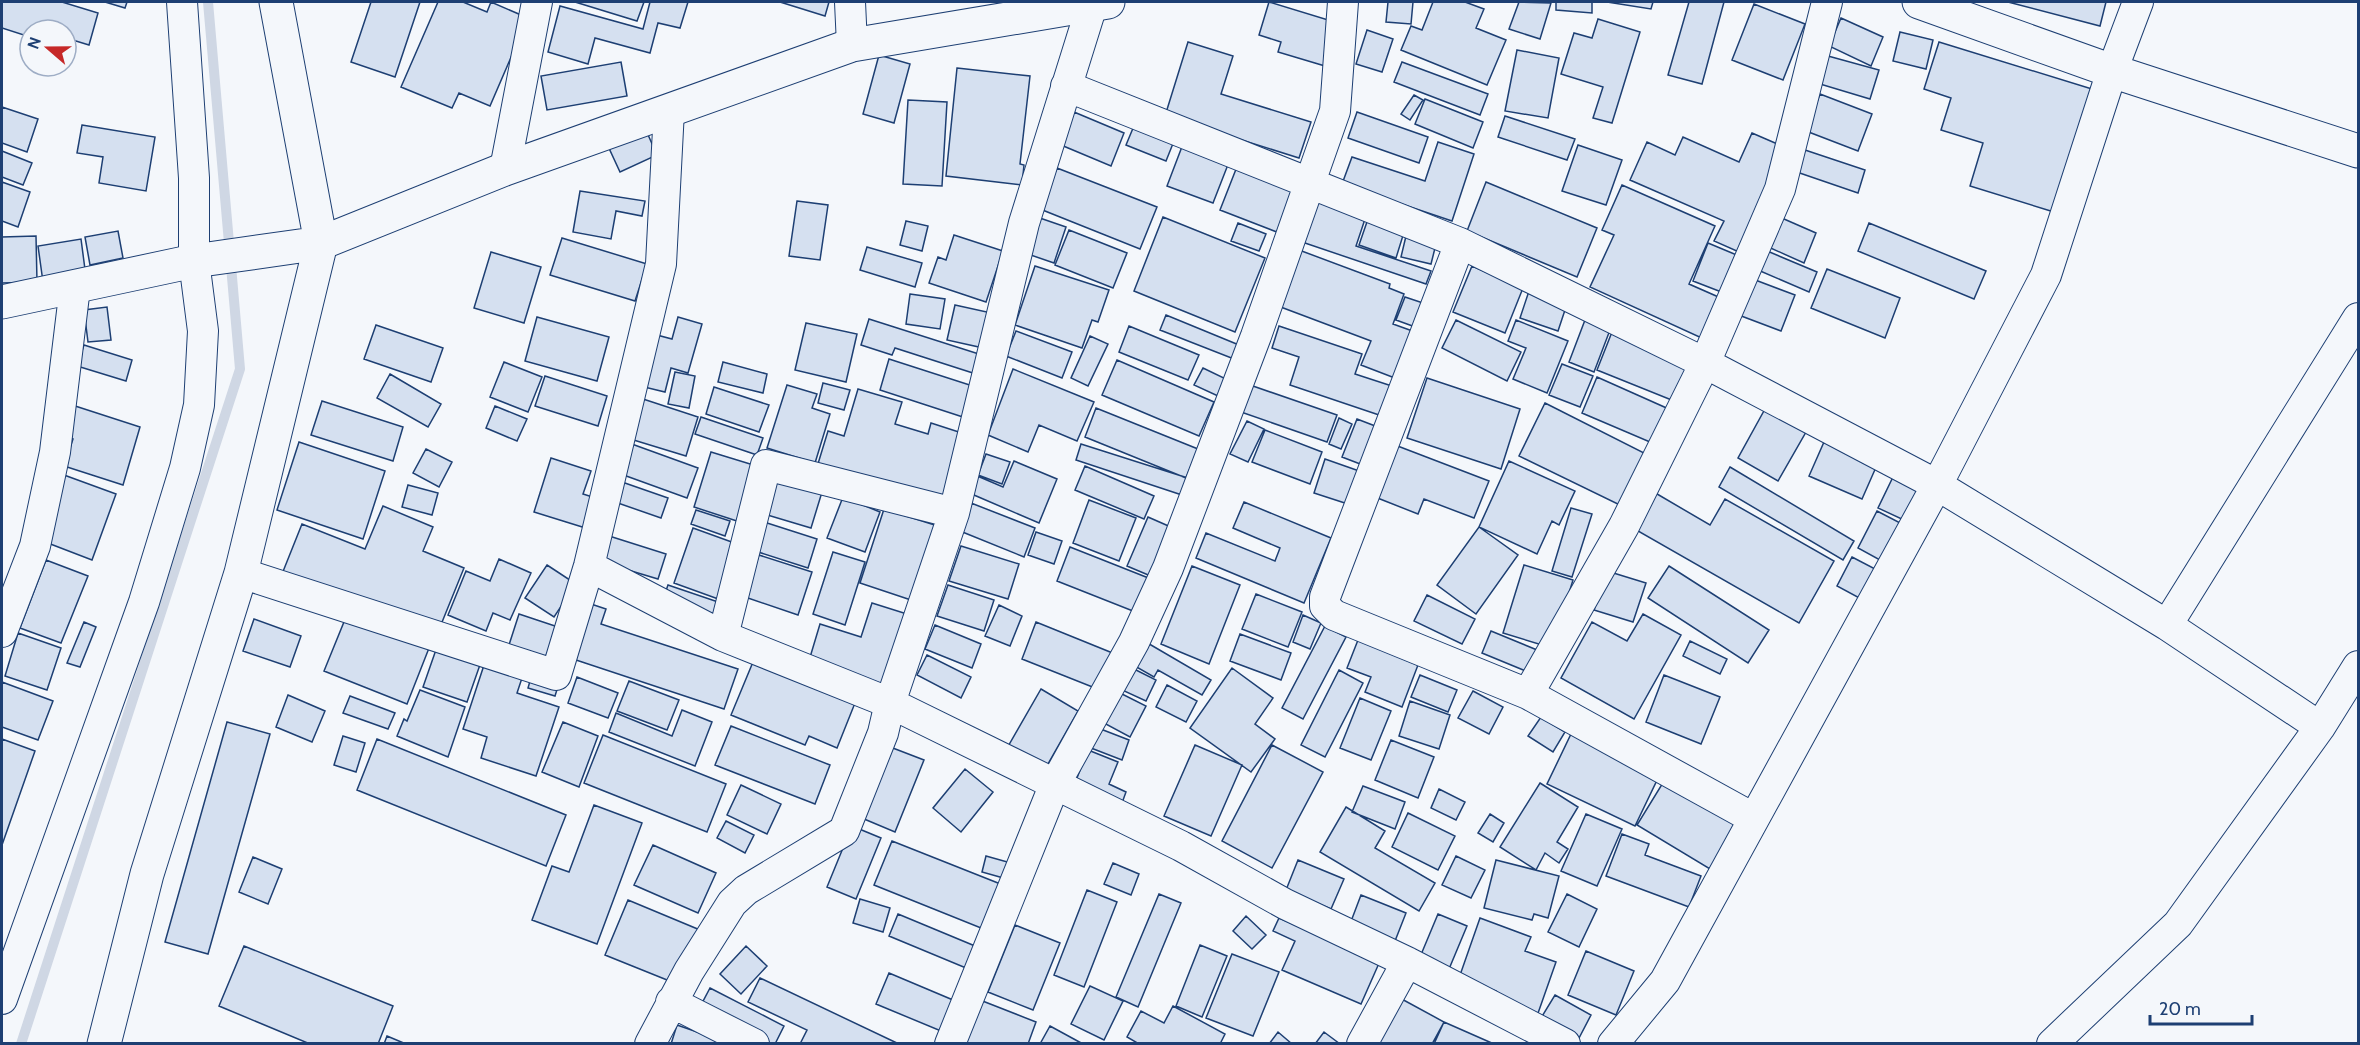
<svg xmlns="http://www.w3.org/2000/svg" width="2360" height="1045" font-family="Cabin,sans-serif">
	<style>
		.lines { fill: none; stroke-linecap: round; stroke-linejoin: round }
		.stream { stroke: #cfd7e4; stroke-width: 10 }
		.building { fill: #d5e0f0; stroke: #1d3f73; stroke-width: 1.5 }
		.street-casing { stroke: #1d3f73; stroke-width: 32 }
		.secondary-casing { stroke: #1d3f73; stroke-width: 35 }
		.street { stroke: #f4f7fb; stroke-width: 30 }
		.secondary { stroke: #f4f7fb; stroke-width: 33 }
	</style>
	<rect width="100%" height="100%" fill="#f4f7fb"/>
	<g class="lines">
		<path class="stream" d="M21 1044 240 369 208 2"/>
	</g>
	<path class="building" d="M2 2H62L98 13 89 45 66 38V30H30V37L2 28Z
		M105 2H127L125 8Z
		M371 2H420L395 77 351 62Z
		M438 2H463L487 12 491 2 528 18 490 106 459 93 452 108 401 87Z
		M575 2H644L637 21Z
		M650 2H688L680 28 658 23 650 53 595 38 588 64 548 52 560 6 643 29Z
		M780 2H829L825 16Z
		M1269 2 1338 23 1325 66 1278 52 1281 42 1259 35Z
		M1388 2H1413L1411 24 1386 22Z
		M1433 2H1465L1484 9 1476 28 1506 40 1487 85 1401 50 1411 26 1422 30Z
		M1519 2 1551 3 1540 39 1509 29Z
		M1556 2H1592V13L1556 10Z
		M1607 2H1653L1651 9Z
		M1689 2H1724L1702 84 1668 75Z
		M2008 2H2106L2100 26Z
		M1754 4 1805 24 1783 80 1732 60Z
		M1841 18 1883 37 1871 66 1829 46Z
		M1598 19 1640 32 1612 123 1593 118 1603 87 1561 74 1574 33 1592 38Z
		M1367 30 1393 39 1382 72 1356 64Z
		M1900 32 1933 40 1926 69 1893 61Z
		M1188 42 1233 56 1221 94 1311 122 1299 158 1165 116Z
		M1939 42 2092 89 2054 212 1970 186 1983 143 1941 130 1951 98 1924 89Z
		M1517 50 1559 58 1548 118 1505 111Z
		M879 55 910 64 894 123 863 114Z
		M1828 56 1879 70 1870 99 1820 84Z
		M621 62 627 96 547 110 541 76Z
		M1402 62 1488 94 1480 115 1394 82Z
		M957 68 1030 76 1020 164 1024 165 1022 185 946 176Z
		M1820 94 1872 114 1858 151 1806 131Z
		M1414 95 1423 100 1410 120 1401 114Z
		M1425 99 1483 122 1473 148 1415 124Z
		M908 100 947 102 942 186 903 184Z
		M2 107 38 119 27 152 2 143Z
		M1074 112 1124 133 1111 166 1061 145Z
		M1357 112 1428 137 1419 163 1348 138Z
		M1505 116 1575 139 1567 160 1498 137Z
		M1136 121 1176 136 1166 161 1126 145Z
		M82 125 155 137 146 191 99 183 103 157 77 153Z
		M645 128 657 155 620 172 608 146Z
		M1752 133 1782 146 1739 252 1714 241 1724 221 1630 180 1647 142 1675 155 1683 137 1739 162Z
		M1438 142 1474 154 1452 221 1342 184 1352 157 1425 181Z
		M1183 144 1229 162 1213 203 1167 186Z
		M1578 145 1622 160 1606 205 1562 191Z
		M1796 147 1865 170 1858 193 1788 169Z
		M2 151 32 163 23 185 2 177Z
		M1240 159 1306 185 1287 236 1220 210Z
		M1057 168 1157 207 1140 249 1040 209Z
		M2 182 30 192 18 227 2 221Z
		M1486 182 1597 228 1577 277 1467 231Z
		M1622 185 1715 226 1689 284 1723 299 1706 340 1590 287 1614 235 1602 230Z
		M580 191 645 201 642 216 616 211 611 239 573 232Z
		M1317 197 1367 213 1356 246 1431 271 1426 284 1302 242Z
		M797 201 828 205 820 260 789 256Z
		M1034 216 1066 227 1054 263 1022 252Z
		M1369 216 1405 229 1396 258 1359 245Z
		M1777 216 1816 233 1804 263 1764 245Z
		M1163 217 1265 258 1235 332 1134 291Z
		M906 221 928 226 922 251 900 245Z
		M1238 223 1266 234 1259 251 1231 241Z
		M1869 223 1986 271 1974 299 1858 251Z
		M1069 230 1127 253 1113 288 1055 265Z
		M118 231 123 258 90 265 85 237Z
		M954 235 1003 251 986 302 929 283 938 257 946 260Z
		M36 236 37 282 2 283V237Z
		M1406 236 1436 244 1431 264 1401 257Z
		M562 238 647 264 635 301 550 275Z
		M81 239 86 277 43 282 38 246Z
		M1708 243 1739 256 1724 293 1693 281Z
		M867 247 922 263 915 287 860 270Z
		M1760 248 1817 272 1809 292 1751 267Z
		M1299 250 1390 284 1389 288 1404 294 1393 324 1418 333 1400 380 1361 365 1371 341 1278 306Z
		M491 252 541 267 524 323 474 308Z
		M1035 266 1109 290 1098 322 1092 320 1082 348 1015 325Z
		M1472 266 1523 288 1505 333 1453 312Z
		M1827 269 1900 298 1885 338 1811 308Z
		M1750 278 1795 295 1781 331 1736 314Z
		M1530 288 1568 301 1558 331 1520 318Z
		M910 294 945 299 940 329 906 324Z
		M1405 297 1426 304 1418 328 1396 320Z
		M955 305 996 314 988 349 947 340Z
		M107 307 111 340 88 342 84 310Z
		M1166 315 1239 345 1234 359 1160 330Z
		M537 317 609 337 597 381 525 361Z
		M678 317 702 324 688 373 671 368 665 392 640 386 653 334 672 339Z
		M869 319 982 355 976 374 895 348 892 355 861 345Z
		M1456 320 1521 352 1507 381 1442 348Z
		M1516 320 1568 341 1547 393 1513 379 1526 348 1508 341Z
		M1585 320 1610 330 1594 372 1569 362Z
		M806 323 857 334 846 382 795 370Z
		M376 325 443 348 431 382 364 359Z
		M1129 326 1199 355 1188 380 1119 352Z
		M1279 326 1362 354 1355 374 1398 388 1388 418 1290 385 1299 357 1272 348Z
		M1016 331 1072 352 1062 378 1006 356Z
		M1612 332 1694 365 1679 403 1597 370Z
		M1090 336 1108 344 1088 386 1071 378Z
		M84 345 132 360 126 381 77 366Z
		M889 359 979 388 969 419 880 390Z
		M1117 360 1214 402 1199 436 1102 395Z
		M504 362 542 377 528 412 490 397Z
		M723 362 767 374 763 393 718 382Z
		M1562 364 1593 376 1580 407 1549 395Z
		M1203 368 1226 379 1218 396 1194 385Z
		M1013 369 1094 402 1077 441 1039 425 1028 452 988 435Z
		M675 372 695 376 689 408 668 404Z
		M390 374 441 404 428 427 377 398Z
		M545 376 607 396 598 426 535 406Z
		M1597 377 1671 410 1657 445 1582 413Z
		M1427 378 1520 409 1501 469 1407 438Z
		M823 383 850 390 844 410 818 403Z
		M787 385 817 394 812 408 830 414 815 463 767 448Z
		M1250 385 1337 415 1327 442 1241 412Z
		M714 387 769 405 759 432 706 414Z
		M858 389 902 402 895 424 928 434 931 423 965 434 943 507 817 467 828 431 844 436Z
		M640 398 698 417 686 456 627 438Z
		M322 401 403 427 393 461 311 435Z
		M1545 403 1652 457 1626 508 1519 456Z
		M69 404 140 427 123 485 64 466 73 439 59 434Z
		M495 406 527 419 517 441 486 428Z
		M1096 408 1198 449 1186 478 1085 437Z
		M1765 409 1806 432 1778 481 1738 458Z
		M701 417 763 438 757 455 695 434Z
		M1339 418 1352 424 1341 449 1329 444Z
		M1357 419 1383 429 1368 467 1342 457Z
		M1247 421 1264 429 1248 462 1230 454Z
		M1265 430 1322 452 1310 484 1252 462Z
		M299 442 385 471 363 539 277 510Z
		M1824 442 1877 465 1862 499 1809 476Z
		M629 443 698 468 687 498 618 473Z
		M1081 444 1191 479 1185 496 1076 460Z
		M1395 445 1489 481 1474 518 1424 499 1418 514 1375 497Z
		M426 449 452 462 439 487 413 473Z
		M711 452 760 467 743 523 694 507Z
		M986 454 1010 462 1002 484 978 475Z
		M551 458 591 471 583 494 602 500 592 530 534 512Z
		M1325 459 1362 472 1351 505 1314 493Z
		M1014 461 1057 479 1039 523 967 492 975 475 1003 487Z
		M1509 461 1575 491 1559 525 1552 521 1537 554 1479 527Z
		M1085 466 1154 496 1144 519 1075 490Z
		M1730 467 1854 541 1843 560 1719 487Z
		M64 475 116 494 92 560 40 540Z
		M1893 477 1920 490 1906 521 1878 508Z
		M774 478 822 492 811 528 764 514Z
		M622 482 668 498 661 518 615 502Z
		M408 485 438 493 432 515 402 507Z
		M1652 491 1710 525 1725 499 1834 561 1799 623 1631 527Z
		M843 497 880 512 865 552 827 538Z
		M1089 500 1136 518 1119 561 1073 543Z
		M1244 502 1331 538 1304 603 1196 558 1206 533 1275 561 1280 548 1233 528Z
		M971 503 1035 528 1024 557 960 531Z
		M383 506 433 527 423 551 464 568 438 632 282 574 302 524 365 549Z
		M1571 508 1592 514 1572 577 1552 571Z
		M884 509 941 527 917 602 860 583Z
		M696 510 730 521 725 536 691 524Z
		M1877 511 1908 527 1889 565 1858 548Z
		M1148 517 1173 528 1153 577 1127 566Z
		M764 522 817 539 808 568 755 551Z
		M1479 527 1518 555 1476 614 1437 585Z
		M693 528 740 545 721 600 674 583Z
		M1036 532 1062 541 1054 564 1028 555Z
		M606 535 666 554 658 579 598 561Z
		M961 546 1019 564 1008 599 949 581Z
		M1070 547 1151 579 1138 613 1057 581Z
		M833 552 865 562 845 625 813 614Z
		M759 555 812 572 798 615 745 597Z
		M1852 557 1879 571 1863 600 1837 586Z
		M499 559 531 573 510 620 493 613 486 631 448 615 466 571 490 581Z
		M46 560 88 576 61 643 20 628Z
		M547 565 576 584 554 617 525 598Z
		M1524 565 1573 580 1552 648 1503 633Z
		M1192 566 1240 585 1209 664 1161 644Z
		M1669 566 1769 630 1748 663 1648 598Z
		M1607 571 1646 583 1633 622 1594 610Z
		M668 585 724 604 719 621 662 602Z
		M948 585 994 600 984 631 937 616Z
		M1256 594 1302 612 1288 647 1242 629Z
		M1427 595 1475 619 1462 644 1414 621Z
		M872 603 907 614 883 688 808 664 820 624 861 637Z
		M591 604 606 609 601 624 738 669 724 709 573 659Z
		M999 605 1022 616 1010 646 985 636Z
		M519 614 567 630 556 664 508 648Z
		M1643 614 1681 635 1634 719 1561 678 1592 622 1627 641Z
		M1303 615 1321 623 1310 649 1293 642Z
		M346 617 431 643 407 704 324 671Z
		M254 619 301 636 290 667 243 651Z
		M84 622 96 627 80 667 67 663Z
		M1036 622 1115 654 1100 690 1022 659Z
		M935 625 981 644 972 668 925 649Z
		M1325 626 1346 637 1303 719 1282 708Z
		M1491 631 1542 652 1533 674 1482 653Z
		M18 633 61 648 47 690 5 676Z
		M1240 634 1291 653 1281 680 1230 661Z
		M1139 638 1211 680 1202 695 1158 670 1154 677 1126 661Z
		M1358 640 1418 665 1402 707 1365 692 1371 677 1347 668Z
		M1690 641 1727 659 1720 674 1683 656Z
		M438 644 482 659 467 702 423 687Z
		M927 655 971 677 961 698 917 675Z
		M486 659 524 672 517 693 559 707 536 776 481 758 487 737 463 729Z
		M753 662 855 703 837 748 809 736 805 745 731 715Z
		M1132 668 1156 680 1146 701 1122 690Z
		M1232 668 1273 698 1255 724 1275 739 1251 772 1190 728Z
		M1339 670 1363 683 1325 757 1301 745Z
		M532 674 559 683 555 696 528 688Z
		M1420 675 1457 690 1448 712 1411 697Z
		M1664 675 1720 697 1701 744 1646 722Z
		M577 677 618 693 608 718 568 703Z
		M629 681 679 700 667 730 617 711Z
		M2 682 53 701 38 740 2 727Z
		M1167 685 1197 701 1186 722 1156 707Z
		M1041 689 1078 711 1044 771 1006 750Z
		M420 690 465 707 448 757 397 736 404 719 407 721Z
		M1473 691 1503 707 1489 734 1458 718Z
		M1118 692 1146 706 1130 737 1102 722Z
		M288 695 325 711 312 742 276 727Z
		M350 696 395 713 388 729 343 713Z
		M1360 698 1391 711 1371 760 1340 748Z
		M1410 701 1450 715 1439 749 1399 736Z
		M682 710 712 722 695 766 609 732 616 713 672 736Z
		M1541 717 1565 732 1553 752 1528 736Z
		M227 722 270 734 208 954 165 942Z
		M563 722 598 736 579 787 542 772Z
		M731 726 830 765 815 804 715 765Z
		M1098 728 1129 740 1122 760 1091 748Z
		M1571 734 1659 776 1635 826 1547 784Z
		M603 735 726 784 707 832 584 783Z
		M343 736 365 743 356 772 334 765Z
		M2 739 35 751 2 845Z
		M377 739 566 815 546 866 357 790Z
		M1391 740 1434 757 1418 798 1375 780Z
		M885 745 924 760 895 832 857 816Z
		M1195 745 1242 765 1211 836 1164 816Z
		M1272 745 1323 772 1272 868 1222 841Z
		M1088 750 1118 762 1109 784 1126 792 1122 803 1075 783Z
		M965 769 993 792 961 832 933 808Z
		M1664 781 1736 824 1710 869 1637 825Z
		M1540 783 1578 807 1557 842 1568 849 1559 863 1545 853 1536 870 1500 847Z
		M741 785 781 804 767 834 727 815Z
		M1363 786 1405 802 1395 829 1352 812Z
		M1439 789 1465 802 1456 820 1431 808Z
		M594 805 642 823 597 944 532 920 552 866 569 872Z
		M1346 807 1385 831 1375 848 1435 883 1419 911 1320 852Z
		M1408 813 1455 836 1438 870 1392 847Z
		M1490 814 1504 823 1493 842 1478 833Z
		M1586 814 1622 829 1597 886 1561 871Z
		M726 821 754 835 745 853 717 838Z
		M852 826 881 838 856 899 827 887Z
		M1622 834 1649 844 1645 855 1701 876 1689 907 1606 876Z
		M892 841 1003 885 986 930 874 885Z
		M653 845 716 873 698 913 634 885Z
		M986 856 1011 863 1007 879 982 872Z
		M1456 856 1485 870 1471 898 1442 885Z
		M253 857 282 869 268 904 239 892Z
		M1298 860 1344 879 1331 909 1286 890Z
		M1496 860 1559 876 1548 918 1534 914 1532 920 1484 908Z
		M1113 863 1139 874 1131 895 1104 884Z
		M1087 890 1117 902 1084 987 1054 975Z
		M1159 894 1181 903 1138 1007 1116 997Z
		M1567 894 1597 909 1579 947 1548 932Z
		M1361 895 1406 913 1395 941 1350 924Z
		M860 899 890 908 883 932 853 923Z
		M628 900 700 930 677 984 605 955Z
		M898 914 975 946 966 968 889 936Z
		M1438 914 1467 926 1449 969 1420 957Z
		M1246 916 1266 935 1252 949 1233 931Z
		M1279 918 1380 961 1361 1004 1282 970 1295 941 1273 931Z
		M1480 918 1531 937 1525 951 1556 962 1537 1016 1493 1000 1496 991 1459 978Z
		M1015 925 1060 943 1033 1010 988 992Z
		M1200 945 1227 956 1202 1017 1176 1006Z
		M244 946 393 1006 378 1044H310L219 1006Z
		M746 946 767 966 741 994 720 974Z
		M1586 951 1634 971 1616 1015 1568 995Z
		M1232 954 1279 972 1253 1036 1206 1018Z
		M889 973 953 1000 941 1031 876 1004Z
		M760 978 899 1044H800L807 1030 748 1002Z
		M1090 986 1123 1001 1104 1040 1071 1024Z
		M710 988 784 1026 775 1044H769L700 1007Z
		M1555 995 1591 1015 1578 1040 1541 1018Z
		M1398 997 1444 1022 1432 1044H1372Z
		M980 1000 1036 1022 1028 1044H964Z
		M1173 1006 1225 1034 1220 1044H1139L1127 1037 1141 1011 1164 1023Z
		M1444 1022 1494 1044H1434Z
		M677 1025 732 1044H671Z
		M1050 1026 1083 1044H1040Z
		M1278 1032 1292 1044H1269Z
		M1324 1032 1340 1044H1315Z
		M387 1036 406 1044H384Z"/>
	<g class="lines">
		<defs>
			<path id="street" d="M850 2 852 45
				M1066 86 1460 243 1705 363 1937 485 2167 625 2320 727
				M505 169 537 2
				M1460 243 1325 597V606L1334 615 1528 694 1753 818
				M589 566 723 636 890 703 1181 846 1285 904 1407 962 1565 1044
				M241 573 556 675 589 566 661 264 669 110
				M2167 625 2358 318
				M2 632 35 546 55 452 75 287
				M723 636 766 465 954 513
				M1528 694 1624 526 1705 363 1780 189 1827 2
				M2 999 144 602 185 468 199 405 203 331 194 261V178L182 2
				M671 1002 754 1044
				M650 1044 689 971 732 903 746 890 844 831 883 733 890 703 954 513 1024 223 1093 2
				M950 1044 1054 786 1134 642 1168 568 1256 336 1335 111 1343 2
				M1362 1044 1407 962
				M1613 1044 1665 981 1937 485 2046 275 2112 71 2138 2
				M2052 1044 2178 924 2320 727 2358 666"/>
			<path id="secondary" d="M1919 2 2112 71 2358 151
				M2 302 194 261 321 243 505 169 852 45 1108 2
				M104 1044 147 874 241 573 321 243 276 2"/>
		</defs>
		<use href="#street" class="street-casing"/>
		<use href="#secondary" class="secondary-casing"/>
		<use href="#street" class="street"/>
		<use href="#secondary" class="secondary"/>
	</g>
	<rect width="2360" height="1045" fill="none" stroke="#1d3f73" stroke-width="6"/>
	<g transform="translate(48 48) rotate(290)"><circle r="28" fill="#f4f7fb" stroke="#9eadc5" stroke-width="1.5"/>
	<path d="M0-4.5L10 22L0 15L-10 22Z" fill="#c62828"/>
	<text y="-9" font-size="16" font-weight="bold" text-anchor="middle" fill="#1d3f73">N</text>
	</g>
	<path d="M2150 1015v9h102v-9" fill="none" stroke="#1d3f73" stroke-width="3"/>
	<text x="2159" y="1015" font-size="18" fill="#1d3f73" stroke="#f4f7fb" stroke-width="4.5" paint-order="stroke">20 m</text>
</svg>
